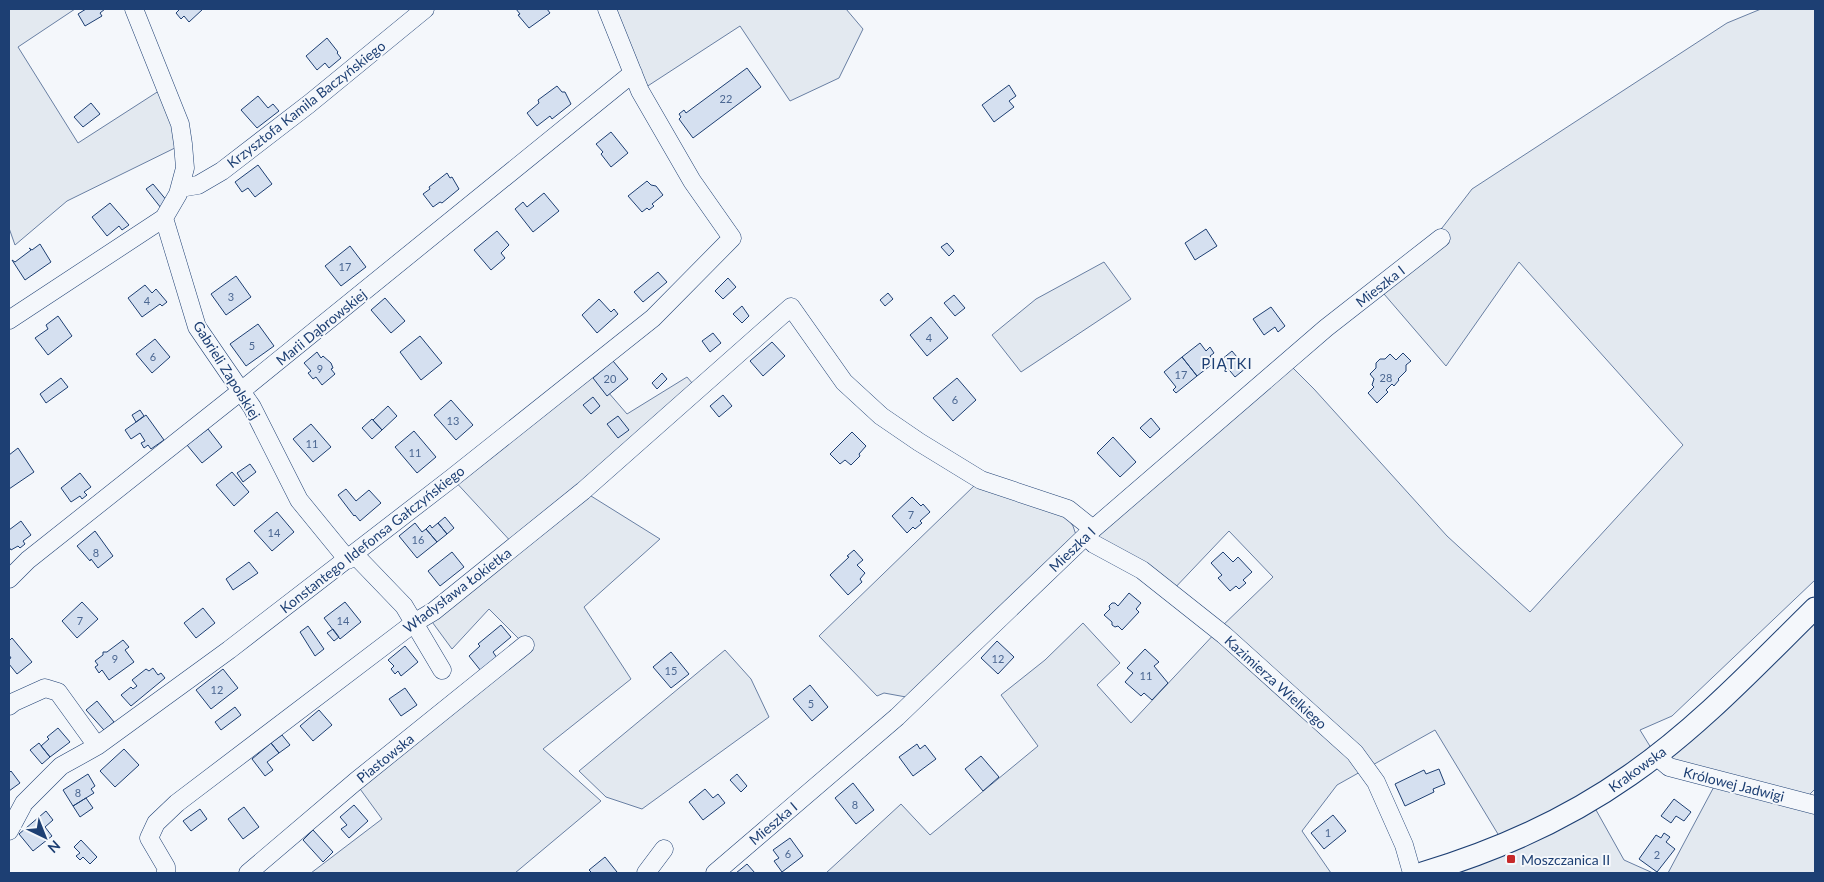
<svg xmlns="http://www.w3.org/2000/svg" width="1824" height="882" font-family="Lato,sans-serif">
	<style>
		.green { fill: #e3e9f0; stroke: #687fa3 }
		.building { fill: #d5e0f0; stroke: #1d3f73 }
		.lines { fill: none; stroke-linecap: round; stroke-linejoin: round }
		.minor-casing { stroke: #1d3f73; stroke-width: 19 }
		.major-casing { stroke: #1d3f73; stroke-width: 23 }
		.minor { stroke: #f4f7fb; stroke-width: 18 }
		.major { stroke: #f4f7fb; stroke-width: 21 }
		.poi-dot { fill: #c62828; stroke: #f4f7fb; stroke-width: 2 }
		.labels { text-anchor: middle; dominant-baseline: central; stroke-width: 4; stroke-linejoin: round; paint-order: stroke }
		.number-label { font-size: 11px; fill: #4b6792 }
		.street-label { font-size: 14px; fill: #1d3f73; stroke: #f4f7fb }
		.poi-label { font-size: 14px; fill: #1d3f73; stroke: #f4f7fb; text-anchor: start }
		.neighbourhood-label { font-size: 15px; letter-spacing: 1px; fill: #1d3f73; stroke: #f4f7fb }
	</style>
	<rect width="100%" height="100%" fill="#f4f7fb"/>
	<path class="green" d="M9 9H75L18 47 78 143 165 87 183 144 67 201 15 245 9 228Z
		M607 9H846L863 29 839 78 790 101 740 26 640 91Z
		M1761 9H1815V580L1672 716 1640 730 1656 756 1815 608V789L1803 801 1815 805V873H1668L1717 781 1656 756 1591 801 1624 860 1653 873H1422L1504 844 1435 730 1337 785 1302 831 1331 873H826L901 804 930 835 1038 746 1001 695 1045 660 1083 623 1120 663 1097 685 1131 723 1218 630 1273 577 1229 531 1171 592 1094 544 1093 529 1287 362 1314 389 1447 536 1530 612 1683 445 1519 262 1446 366 1378 287 1442 228 1472 189 1727 23Z
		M1104 262 1131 299 1021 372 992 335 1036 299Z
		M589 370 627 414 687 377 698 390 583 491 660 539 584 607 631 679 543 749 601 801 515 873H311L382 819 355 782 525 645 489 609 452 649 427 615 515 546 452 478Z
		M976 484 1065 515 1073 526 1076 535 906 697 884 693 877 696 819 636Z
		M725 650 751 679 769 717 642 809 606 797 579 771Z"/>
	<path class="building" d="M86 9H105L100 13 102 16 85 26 78 14Z
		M178 9H203L189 22 184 16 181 19 176 13 179 10Z
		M516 9H547L550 13 529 28 518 15 520 14Z
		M327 38 338 52 337 53 341 58 329 68 325 63 317 70 306 56Z
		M747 68 761 87 693 138 679 119 681 117 679 114 684 110 686 113Z
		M1009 85 1016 96 1009 101 1014 107 994 122 982 105Z
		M557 86 562 92H565L571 104 552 119 550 116 537 126 527 113 539 103 538 100Z
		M258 96 268 108 273 104 279 111 257 128 241 110Z
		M91 103 100 114 83 127 74 117Z
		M611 132 628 153 611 167 601 154 603 152 596 144Z
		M258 165 272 184 255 197 248 188 242 192 235 182Z
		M447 173 450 178 452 177 459 189 442 203 440 202 433 207 423 194 430 189 429 187Z
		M647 181 651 185 656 186 663 195 652 204 654 206 649 210 647 208 642 212 628 196Z
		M153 184 168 202 161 208 146 189Z
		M544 193 559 211 533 232 515 209 523 202 527 207Z
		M110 203 129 225 122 230 119 226 107 236 92 217Z
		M1206 229 1217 246 1195 260 1185 243Z
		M497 231 509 245 501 253 505 258 491 270 474 250Z
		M947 243 954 251 949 256 941 247Z
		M40 244 51 262 25 280 12 260 15 262 31 250 29 248 32 250Z
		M350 246 366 267 341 286 325 266Z
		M658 272 667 282 643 302 634 292Z
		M236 276 251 297 226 315 211 294Z
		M728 278 736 287 723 299 715 291Z
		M145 285 152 293 156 289 167 302 162 306 160 304 142 317 128 298Z
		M888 293 893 299 885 306 880 300Z
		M954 295 965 308 955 316 944 303Z
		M385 298 405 321 391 333 371 310Z
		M599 299 611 312 614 309 618 314 597 333 582 315Z
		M742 306 749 316 742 323 733 314Z
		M1271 307 1285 326 1278 332 1275 327 1264 335 1253 319Z
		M58 316 72 336 48 355 35 338 48 329 46 325Z
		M931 317 948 338 927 356 910 335Z
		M258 324 274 346 246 366 230 344Z
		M713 333 721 343 710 352 702 341Z
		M420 336 442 363 421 380 400 352Z
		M155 339 170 357 152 373 136 354Z
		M772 342 785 356 763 376 750 361Z
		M1200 343 1206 351 1210 347 1214 353 1210 356 1215 362 1197 376 1182 357Z
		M1232 351 1246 368 1235 377 1221 360Z
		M317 352 321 358 323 356 331 363 333 368 331 369 335 374 322 385 316 377 313 379 308 373 311 371 304 363Z
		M1403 353 1411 361 1406 365V371L1398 379 1399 380 1394 386 1392 384 1386 390 1388 392 1377 403 1368 393 1374 387 1372 385 1374 379 1370 374 1376 368V363L1380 359H1385L1390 354 1396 360Z
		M1182 357 1197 376 1176 393 1173 390 1176 387 1164 372Z
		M613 361 628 379 607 396 593 378Z
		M662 373 667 379 657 389 652 383Z
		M61 378 68 387 46 403 40 394Z
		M957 378 976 400 953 421 933 398Z
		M723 395 732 406 719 417 710 406Z
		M593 397 600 406 591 414 583 405Z
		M451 400 473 425 456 440 434 415Z
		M388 406 397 416 382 430 373 420Z
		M140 410 144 416 136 422 132 415Z
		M146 415 164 440 151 449 148 445 144 448 141 443 145 441 140 433 131 439 125 430Z
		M618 416 629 430 618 438 607 424Z
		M1151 418 1160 429 1150 438 1140 428Z
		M372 419 382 430 372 439 362 428Z
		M311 424 331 447 313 462 293 439Z
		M208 429 222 447 202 463 187 445Z
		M414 431 436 457 417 473 395 447Z
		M852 432 866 446 859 454 860 456 851 465 845 460 840 464 830 454Z
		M1113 437 1136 462 1120 477 1097 453Z
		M18 448 34 472 9 489V455Z
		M250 464 256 472 243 482 237 473Z
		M232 472 249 492 234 506 216 485Z
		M80 473 91 487 84 492 87 495 82 499 80 496 71 502 61 488Z
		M346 489 356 501 369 490 381 503 360 521 355 515 354 516 338 495Z
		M912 497 921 506 923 504 930 512 920 521 922 523 915 529 913 527 907 533 892 516Z
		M277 512 294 532 272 551 254 531Z
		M445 517 454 528 447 534 438 523Z
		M21 521 31 535 23 541 25 544 20 548 18 546 11 550 9 547V530Z
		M415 523 422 532 426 529 437 542 417 558 399 536Z
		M438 523 447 534 437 542 426 529 430 525 432 528Z
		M95 531 113 556 98 568 91 559 90 561 77 546Z
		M854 550 863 560 857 565 865 573 860 579 862 582 848 595 830 575 849 557 847 556Z
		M452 552 464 567 440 586 428 571Z
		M1223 552 1233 562 1238 557 1252 572 1243 580 1246 583 1239 589 1236 586 1230 591 1218 578 1222 575 1211 563Z
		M249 562 258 573 233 590 226 579Z
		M1129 593 1141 603 1136 609 1139 612 1122 630 1118 626 1115 627 1112 625V622L1104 615 1110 609 1109 606 1112 603H1115L1118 606Z
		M82 602 98 619 77 638 62 621Z
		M345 602 361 622 340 639 324 618Z
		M203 608 215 623 196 638 184 623Z
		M501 625 511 637 493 652 497 658 481 671 469 656 480 646 478 644Z
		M308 626 324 649 315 656 300 632Z
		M333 629 339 637 334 641 327 633Z
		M12 638 32 662 17 674 9 664V659L11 658 9 655V641Z
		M123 640 129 647 125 650 134 662 109 680 102 670 99 673 95 667 98 665 95 661 103 655V652H107Z
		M997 641 1014 657 998 674 981 658Z
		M405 646 418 662 401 676 398 671 395 674 391 669 394 666 388 660Z
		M1145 649 1159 662 1154 666 1168 683 1152 700 1144 693 1141 696 1125 682 1133 673 1127 668Z
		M671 652 689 674 671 688 653 667Z
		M153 668 158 675 161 673 165 678 131 706 121 695 131 687 133 689 137 686 132 680 146 669 149 671Z
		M223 669 238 688 211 709 196 690Z
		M810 685 828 707 812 721 793 699Z
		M405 688 417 705 401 716 389 699Z
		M97 701 114 722 104 730 86 710Z
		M235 707 241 715 221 730 215 722Z
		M319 710 332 725 313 741 300 726Z
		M58 728 70 742 50 757 41 746 49 739 47 737Z
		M282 735 290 745 279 753 271 743Z
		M39 743 50 757 42 764 30 750Z
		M271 743 279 753 267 762 273 770 265 776 252 759Z
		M917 744 920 749 925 745 936 759 913 776 899 757Z
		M124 749 139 765 115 787 100 771Z
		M981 756 999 777 983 791 965 769Z
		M1439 769 1445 784 1433 789 1434 792 1405 806 1395 784 1424 770 1426 774Z
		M11 771 20 783 9 791V773Z
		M88 774 95 786 91 789 94 793 73 806 63 790Z
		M737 774 747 786 741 792 730 780Z
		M853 783 874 810 856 824 835 798Z
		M705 789 713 798 718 794 725 803 703 820 689 802Z
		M86 798 93 808 80 817 73 806Z
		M1674 799 1691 812 1684 821 1676 816 1671 823 1661 816Z
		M354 805 368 821 349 838 341 829 347 825 340 817Z
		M244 807 259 827 243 839 228 819Z
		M200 809 207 819 191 831 183 821Z
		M46 811 53 820 45 827 52 836 33 851 19 834Z
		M1333 815 1346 831 1324 849 1311 833Z
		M313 830 333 852 323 862 303 840Z
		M1664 833 1670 837 1666 842 1675 849 1657 872 1639 859 1656 835 1661 838Z
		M790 838 803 856 782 872 774 861 779 858 773 850Z
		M81 840 97 857 90 864 83 857 80 860 76 856 80 853 74 847Z
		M605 857 617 872 615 873H592L589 870Z
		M747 864 755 873H736Z"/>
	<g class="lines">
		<defs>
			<path id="minor" d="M180 188 198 185 222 171 309 104 425 9
				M164 218 197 327 252 407 299 500 348 560
				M9 320 164 218 178 194 185 168 183 144 180 124 134 9
				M1086 536 1094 544 1142 570 1224 635 1355 753 1376 782 1404 845 1412 873
				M354 554 404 606 442 670
				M9 579 28 560 241 391 633 73
				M9 706 14 702 45 688 58 692 97 746
				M1656 756 1669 767 1815 805
				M9 831 24 803 61 766 97 746 229 650 452 478 653 318 732 238 692 181 640 91 607 9
				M166 873V867L149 838 156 823 177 803 414 623 434 611 583 491 791 307 844 382 881 416 919 442 981 480 1068 509 1093 529
				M248 873 355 782 525 645
				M646 873 664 849
				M715 873 897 717 1093 529 1326 328 1441 238"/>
			<path id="major" d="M1422 873C1496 851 1566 820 1630 775 1698 728 1756 666 1815 608"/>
		</defs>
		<use href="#minor" class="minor-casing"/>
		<use href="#major" class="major-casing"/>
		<use href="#minor" class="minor"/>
		<use href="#major" class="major"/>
	</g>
	<rect class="poi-dot" x="1506" y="854" width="10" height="10" rx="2.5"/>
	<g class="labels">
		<g class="number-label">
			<text x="726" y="98">22</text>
			<text x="345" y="266">17</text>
			<text x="231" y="296">3</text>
			<text x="147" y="300">4</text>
			<text x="929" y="337">4</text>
			<text x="252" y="345">5</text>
			<text x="153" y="356">6</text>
			<text x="320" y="368">9</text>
			<text x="1181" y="374">17</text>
			<text x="1386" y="377">28</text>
			<text x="610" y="378">20</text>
			<text x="955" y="399">6</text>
			<text x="453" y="420">13</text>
			<text x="312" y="443">11</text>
			<text x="415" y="452">11</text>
			<text x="911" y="514">7</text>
			<text x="274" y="532">14</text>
			<text x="418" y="539">16</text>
			<text x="96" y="552">8</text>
			<text x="80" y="620">7</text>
			<text x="343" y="620">14</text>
			<text x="115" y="658">9</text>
			<text x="998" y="658">12</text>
			<text x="671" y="670">15</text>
			<text x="1146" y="675">11</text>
			<text x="217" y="689">12</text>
			<text x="811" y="703">5</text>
			<text x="78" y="792">8</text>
			<text x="855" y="804">8</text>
			<text x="1328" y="832">1</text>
			<text x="788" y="853">6</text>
			<text x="1657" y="854">2</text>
		</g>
		<g class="street-label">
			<text transform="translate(306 104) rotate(-38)">Krzysztofa Kamila Baczyńskiego</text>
			<text transform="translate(1380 286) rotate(-38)">Mieszka I</text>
			<text transform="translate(321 327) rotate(-39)">Marii Dąbrowskiej</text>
			<text transform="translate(227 370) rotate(58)">Gabrieli Zapolskiej</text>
			<text transform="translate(372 539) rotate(-38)">Konstantego Ildefonsa Gałczyńskiego</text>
			<text transform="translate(1072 549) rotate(-44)">Mieszka I</text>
			<text transform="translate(457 590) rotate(-37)">Władysława Łokietka</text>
			<text transform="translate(1276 682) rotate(42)">Kazimierza Wielkiego</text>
			<text transform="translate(385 758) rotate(-39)">Piastowska</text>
			<text transform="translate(1637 769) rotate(-36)">Krakowska</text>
			<text transform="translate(1734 784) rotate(14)">Królowej Jadwigi</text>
			<text transform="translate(773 823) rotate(-40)">Mieszka I</text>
		</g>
		<g class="poi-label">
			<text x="1521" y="859">Moszczanica II</text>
		</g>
		<g class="neighbourhood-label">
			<text x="1227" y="363">PIĄTKI</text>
		</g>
	</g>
	<rect width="1824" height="882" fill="none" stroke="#1d3f73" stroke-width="20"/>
	<g transform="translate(45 837) rotate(137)" stroke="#f4f7fb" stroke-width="4" paint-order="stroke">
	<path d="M0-4L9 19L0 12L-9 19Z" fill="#1d3f73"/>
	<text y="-8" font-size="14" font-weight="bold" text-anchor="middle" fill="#1d3f73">N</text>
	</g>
</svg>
